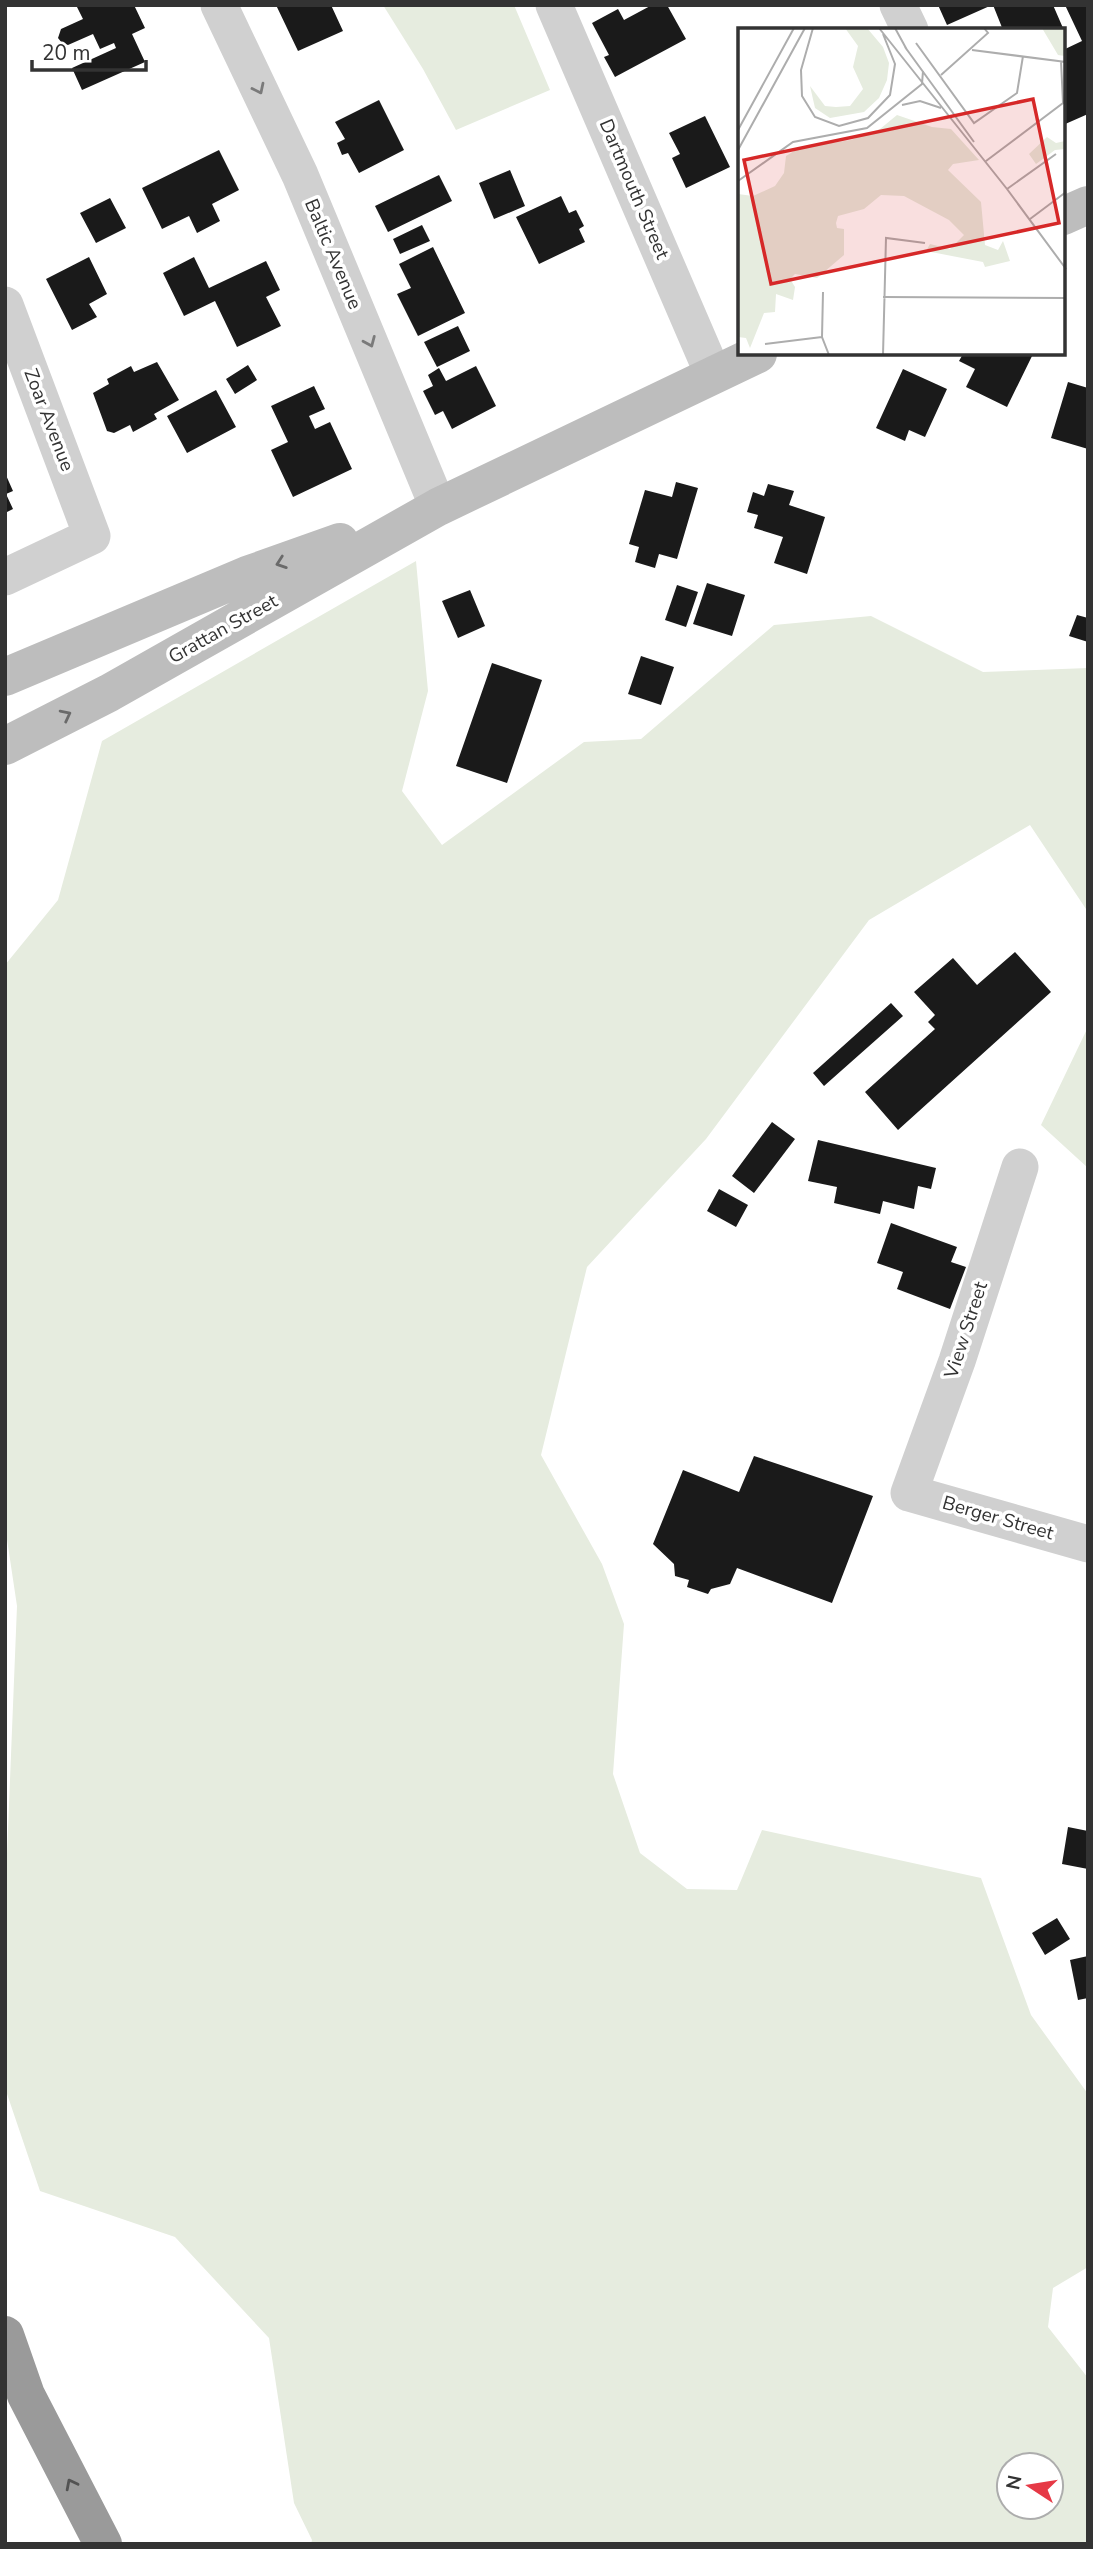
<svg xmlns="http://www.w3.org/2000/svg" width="1093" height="2549" font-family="'Nunito Sans',sans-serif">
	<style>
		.green { fill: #e6ecdf; fill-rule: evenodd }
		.building { fill: #1a1a1a }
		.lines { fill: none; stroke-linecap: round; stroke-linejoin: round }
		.street { stroke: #d0d0d0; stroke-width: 37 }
		.secondary { stroke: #bdbdbd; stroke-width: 38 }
		.highway { stroke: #9a9a9a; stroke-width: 38 }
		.oneway { stroke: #7a7a7a }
		.oneway2 { stroke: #6a6a6a }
		.oneway3 { stroke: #525252 }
		.labels { text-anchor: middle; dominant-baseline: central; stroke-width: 7; stroke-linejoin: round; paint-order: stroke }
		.street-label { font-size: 19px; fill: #333; stroke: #fff }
		.inset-road { fill: none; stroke: #adadad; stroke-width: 2 }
		.view { fill: #d62828; fill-opacity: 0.15; stroke: #d62828; stroke-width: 3.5 }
		.inset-edge { fill: none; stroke: #333; stroke-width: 3.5 }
	</style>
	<rect width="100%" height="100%" fill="#fff"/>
	<path class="green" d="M383 5H514L550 90 456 130 423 69Z
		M416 561 428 691 402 791 442 845 584 742 641 739 774 625 871 616 983 672 1088 668V912L1030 825 869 920 706 1139 587 1267 541 1455 602 1564 624 1624 613 1774 640 1853 687 1889 737 1890 762 1830 981 1878 1031 2015 1088 2094V2267L1053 2288 1048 2327 1088 2378V2544H311L312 2540 294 2503 269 2338 175 2237 40 2191 5 2088V1904L17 1606 5 1526V965L58 900 102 741ZM1009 2465H1051V2507H1009Z
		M1088 1027V1168L1041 1125Z"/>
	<path class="building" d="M76 5H134L145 28 132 34 145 62 82 90 72 68 116 48 114 43 100 49 93 34 68 45 62 43 58 38 61 29 83 19Z
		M276 5H331L343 31 298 51Z
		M652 5H667L686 39 615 77 604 57 609 55 592 23 618 9 624 20Z
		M938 5H992L947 25Z
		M993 5H1053L1066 35 1063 36V30H1003Z
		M1065 5H1088V114L1063 125V50L1082 41Z
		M379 100 404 150 359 173 348 153 342 155 337 143 345 139 335 122Z
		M705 116 730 167 686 188 672 158 680 154 669 133Z
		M219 150 239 190 212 204 220 221 197 233 189 216 162 229 142 188Z
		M510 170 525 206 494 219 479 183Z
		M439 175 452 201 388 232 375 206Z
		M561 196 569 213 576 210 584 226 579 229 585 242 539 264 516 217Z
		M110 198 126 228 96 243 80 213Z
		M422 225 430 241 400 254 393 239Z
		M433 247 465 313 418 336 397 294 411 288 399 264Z
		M89 257 107 294 89 304 97 317 72 330 46 279Z
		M194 257 209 288 266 261 280 290 266 297 281 326 237 347 215 301 184 316 163 273Z
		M458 326 470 351 437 367 424 342Z
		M963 354H1033L1007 407 966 387 975 369 959 361Z
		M157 362 179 400 154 414 157 419 133 432 130 425 114 433 107 431 93 393 109 384 107 379 131 366 134 372Z
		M248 365 257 380 235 394 226 379Z
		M476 366 496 406 452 429 443 411 435 415 423 391 433 386 428 375 439 368 446 381Z
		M903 369 947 389 925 437 909 430 905 441 876 428Z
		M1068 382 1088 388V449L1051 438Z
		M314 386 325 409 309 416 315 429 330 422 352 469 293 497 271 450 288 442 271 406Z
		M216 390 236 427 187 453 167 416Z
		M5 473 13 491 6 494 13 509 5 513Z
		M676 482 698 488 677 559 659 554 655 568 635 562 639 547 629 544 645 490 672 497Z
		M768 484 794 491 789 505 825 517 807 574 774 563 783 537 754 528 758 515 747 512 753 492 764 496Z
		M707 583 745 595 732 636 693 624Z
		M677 585 698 592 686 627 665 620Z
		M470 590 485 626 458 638 442 601Z
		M1077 615 1088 618V642L1069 636Z
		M641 656 674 667 661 705 628 694Z
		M492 663 542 680 507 783 456 766Z
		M1015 952 1051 992 898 1130 865 1092 935 1029 928 1022 935 1015 914 992 953 958 977 985Z
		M891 1003 903 1016 824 1086 813 1073Z
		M772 1122 795 1139 754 1193 732 1176Z
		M818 1140 936 1168 931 1189 918 1186 914 1209 883 1201 880 1214 834 1203 837 1187 808 1181Z
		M719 1189 748 1205 736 1227 707 1211Z
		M891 1223 957 1247 951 1262 966 1267 950 1309 897 1289 903 1272 877 1263Z
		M754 1456 873 1496 832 1603 737 1568 730 1584 711 1589 708 1594 687 1587 689 1580 675 1576 674 1564 653 1544 683 1470 739 1492Z
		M1068 1827 1088 1831V1869L1062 1864Z
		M1057 1918 1070 1939 1045 1955 1032 1933Z
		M1088 1956V1998L1078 2000 1070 1960Z"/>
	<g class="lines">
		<path class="street" d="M219 5 300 175 438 507
			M554 5 713 374
			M898 5 910 30
			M5 305 92 536 5 577
			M1020 1167 957 1361 909 1493 1088 1544"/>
		<path class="secondary" d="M1063 216 1088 205
			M5 677 247 575 340 542
			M5 746 109 693 438 507 758 354"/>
		<path class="highway" d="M5 2335 26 2395 103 2544"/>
	</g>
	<defs><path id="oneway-chevron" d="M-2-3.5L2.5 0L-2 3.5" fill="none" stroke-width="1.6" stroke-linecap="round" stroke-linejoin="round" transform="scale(1.75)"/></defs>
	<g class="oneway">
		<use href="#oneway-chevron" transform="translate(259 89) rotate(64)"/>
		<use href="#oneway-chevron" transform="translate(370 342) rotate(67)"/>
	</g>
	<g class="oneway2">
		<use href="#oneway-chevron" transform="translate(281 563) rotate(161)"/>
		<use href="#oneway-chevron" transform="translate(66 715) rotate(-27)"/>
	</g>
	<use class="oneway3" href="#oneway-chevron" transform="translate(71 2484) rotate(-117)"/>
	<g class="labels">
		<g class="street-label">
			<text transform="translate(634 189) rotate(67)">Dartmouth Street</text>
			<text transform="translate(333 254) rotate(67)">Baltic Avenue</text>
			<text transform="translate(49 420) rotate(69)">Zoar Avenue</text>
			<text transform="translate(223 629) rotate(-29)">Grattan Street</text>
			<text transform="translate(966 1330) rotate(-72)">View Street</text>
			<text transform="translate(998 1518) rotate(16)">Berger Street</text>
		</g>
	</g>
	<g transform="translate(738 28)">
		<rect width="327" height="327" fill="#fff"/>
		<path d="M107 0H129L145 19 151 35 149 52 141 70 126 84 92 90 77 80 72 58 87 78 98 79 112 78 125 61 115 39 120 18ZM304 0H327V28L320 27ZM159 87 194 99 213 101 241 132 215 136 210 142 243 174 247 217 260 222 265 213 272 233 247 239 245 234 188 223 192 216 212 221 226 207 211 192 166 168 143 167 126 181 100 188 98 195 99 200 106 201V227L79 250 57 246 52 251 57 259 55 272 38 266 37 284 26 285 12 320 8 310 0 309V166L15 168 37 158 46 145 48 128 61 120 113 112 142 101ZM309 109 318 115 327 113V121L317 122 298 136 291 126Z" fill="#e6ecdf"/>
		<path class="inset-road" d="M75 0 63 42 64 68 77 89 101 98 130 90 152 67 157 36 145 6M141 0 269 161 328 241M157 0 169 22M178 15 236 95 279 65 285 28M167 19 236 114M234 22 328 34M203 47 250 5 246 0M164 77 182 73 203 80M0 102 56 0M0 122 67 0M248 133 325 75 323 33M0 153 55 114 129 100 184 56 185 43M269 161 318 126M292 191 328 164M85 264 84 309 91 327M145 269 328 270M27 316 84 309M145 327 148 210 187 215"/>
		<path class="view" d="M295 71 321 195 33 256 6 132Z"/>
		<rect width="327" height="327" class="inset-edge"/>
	</g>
	<rect width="1093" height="2549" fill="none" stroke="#333333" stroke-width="14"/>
	<g transform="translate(1030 2486) rotate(282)"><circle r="33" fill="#ffffff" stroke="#adadad" stroke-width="2"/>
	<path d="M0-5L12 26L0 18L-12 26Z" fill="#e63946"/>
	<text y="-10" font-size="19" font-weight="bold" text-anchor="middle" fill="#333333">N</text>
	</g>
	<path d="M32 60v10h114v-10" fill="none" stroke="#333333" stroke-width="3.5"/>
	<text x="42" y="60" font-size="21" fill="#333333" stroke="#ffffff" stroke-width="5" paint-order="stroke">20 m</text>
</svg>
